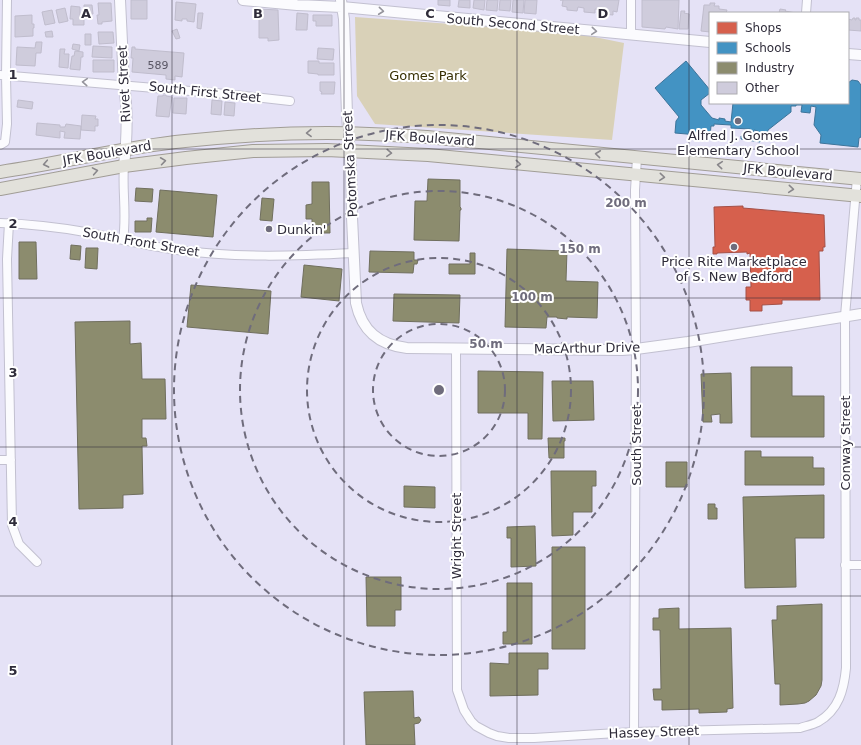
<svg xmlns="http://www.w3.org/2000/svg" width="861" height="745" font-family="'DejaVu Sans',sans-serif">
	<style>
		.green { fill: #d9d1b8 }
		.shops { fill: #d6604d; stroke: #a45047 }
		.schools { fill: #4393c3; stroke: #3d749a }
		.industry { fill: #8c8c6e; stroke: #706f5e }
		.building { fill: #cfccdc; stroke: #c0bdcd }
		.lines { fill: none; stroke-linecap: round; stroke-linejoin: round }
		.minor-casing { stroke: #c2c0d0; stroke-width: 10 }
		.tertiary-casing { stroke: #c2c0d0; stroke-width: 12 }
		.primary-casing { stroke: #a19d96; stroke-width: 14 }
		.minor { stroke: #fbfbfe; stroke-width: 8 }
		.tertiary { stroke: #fbfbfe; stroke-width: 10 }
		.primary { stroke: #e2e1db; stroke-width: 12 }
		.oneway { stroke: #95949c }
		.oneway2 { stroke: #88868a }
		.grid { fill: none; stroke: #2f2c3a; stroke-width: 1; stroke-opacity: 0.55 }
		.ring { fill: none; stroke: #6f6c7c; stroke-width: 2; stroke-dasharray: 7 5 }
		.poi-dot { fill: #6f6c7c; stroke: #fff; stroke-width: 1.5 }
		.labels { text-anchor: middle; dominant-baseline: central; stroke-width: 4; stroke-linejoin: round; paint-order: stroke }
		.number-label { font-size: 11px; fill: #595664 }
		.street-label { font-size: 13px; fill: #2f2c3a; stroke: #fff }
		.park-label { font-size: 13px; fill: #383004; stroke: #fff }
		.poi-label { font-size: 13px; fill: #2f2c3a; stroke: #fff }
		.grid-label { font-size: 13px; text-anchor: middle; font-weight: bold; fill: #2f2c3a; stroke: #fff; stroke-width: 4; stroke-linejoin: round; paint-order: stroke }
		.centre { fill: #6f6c7c; stroke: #fff; stroke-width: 2 }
		.ring-label { font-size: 12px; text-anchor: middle; font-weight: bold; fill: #6f6c7c; stroke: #fff; stroke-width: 4; stroke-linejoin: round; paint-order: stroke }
	</style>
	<rect width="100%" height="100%" fill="#e5e2f6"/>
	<path class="green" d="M355 17 575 33 624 43 612 140 375 124 357 96Z"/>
	<path class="shops" d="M743 206V208L824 215 825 247H823V251H819L820 300H782V304L762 305V311H750V300H746V287H751L750 253 747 254V252L717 253V254H713V247H715L714 207Z"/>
	<path class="schools" d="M686 61 710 90V93L701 100V105L712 118 719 120V118L725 119V121L731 122 733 103H848V83L852 80 858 81 861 85V137L859 138 858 147 820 143 821 135 814 125 816 107 811 106 810 113 801 112 802 105H796V106H791V112L768 130 767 137 758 136V131L754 130 753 137 761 138 760 142 741 139V136L749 137 750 129 731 128V125L714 124V126H711L710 136 675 133 676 121 679 117 655 88Z"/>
	<path class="industry" d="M428 179 460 180V207L461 208V210H460L459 241 414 240 415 201H427Z
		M312 182H329L330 233H312V219H306V205L312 204Z
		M136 188 153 189 152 202 135 201Z
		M160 190 217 195 213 237 156 232Z
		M262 198 274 199 272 221 260 220Z
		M147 218H152L151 232H135V221H147Z
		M19 242H36L37 279H19Z
		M71 245 81 246 80 260 70 259Z
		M86 248H98L97 269 85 268Z
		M507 249 567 251 566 281 598 282 597 318 567 317V319L557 318V317H547L546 328 505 327Z
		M370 251 414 252V260H418L417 264H414L413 273 369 272Z
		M470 253H475V274H449V264H470Z
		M304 265 342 269 339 301 301 297Z
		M191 285 271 291 268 334 187 327Z
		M394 294 460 295 459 323 393 321Z
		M130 321V344L141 343 142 379H165L166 419H142V438H146L147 446H142L143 494 123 495V508L79 509 75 322Z
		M751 367H792V396H824V437H751Z
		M478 371 543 372 542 439H528V413H478Z
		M731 373 732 423H720V414L711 415 712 422H703L701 374Z
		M552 381H593L594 420 553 421Z
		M548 438H565V441H564V458H549Z
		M745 451H761V457H813V468H824V485H745Z
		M666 462H687V487H666Z
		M551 471H596V486H592V512H573V535L552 536Z
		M404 486 435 487V508L404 507Z
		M824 495V538H795L796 587 745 588 743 497Z
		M708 504H715V508H717V519H708Z
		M535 526 536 566 511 567V538H507V527Z
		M552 547H585V649H552Z
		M366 577H401V610H395V626H367Z
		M507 583H532V644H503V632H507Z
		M822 604V680L821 686 816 695 809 701 805 703 798 704 780 705V684H775L772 620H777V606Z
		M679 608V629L731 628 733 708 727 709V712L699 713V709L662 710V700H654L653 689H661L660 630H653V618H659V609Z
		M509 653H548V669H538V695L490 696V663L509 664Z
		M413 691 414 718 419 717 421 720 419 723 414 724 415 745H366L364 692Z"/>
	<path class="building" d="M131 0H147V19H131Z
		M438 0H450V6L438 5Z
		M459 0H470V8L458 7Z
		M474 0H485L484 10 473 8Z
		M487 0H498L497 11 486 10Z
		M500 0H511L510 11 499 10Z
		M513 0H524L523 13 512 12Z
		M525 0H537L536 14 524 13Z
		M560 0H619L617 12 613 11V15L602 14V10L595 9V13L584 12V8L578 7 577 11 567 10V7L562 6 563 0Z
		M642 0H679L678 29 666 27 665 29 642 27Z
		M176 2 196 4 194 22 187 21V19H182V21L175 20Z
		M98 3H111L112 21 102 22V24H98L97 15H99Z
		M710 3H715L714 6H719V9L727 10 726 13H710V32L701 31 704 5H710Z
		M84 5H92L93 14H84Z
		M71 6 80 7V15L84 16V25H73V19H70Z
		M65 8 68 21 59 23 56 10Z
		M259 9 278 10 279 40 268 41V38H259Z
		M780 9 786 10 785 11 796 13H779Z
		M52 10 55 23 45 25 42 12Z
		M681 11H685L684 13 689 14 688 29H679Z
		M198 13H203L201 29 197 28Z
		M297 13 308 14 307 30H296Z
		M32 15V24H34V28H33V36L15 37V16Z
		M313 15H332V26H316V21H313Z
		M853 18H855V20H856V18H859V20H861V31L848 30V19L852 20Z
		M177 29 180 38 176 39 172 31Z
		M52 31 53 37H46L45 32Z
		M98 32H113L114 43 99 44Z
		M85 34H91V45H85Z
		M36 42H42L41 53H36L35 66 16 65 17 47 35 48Z
		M73 44 80 45 79 51 72 49Z
		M93 46 112 47V58L92 57Z
		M132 47H135V49L184 53 182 77 175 76V80L166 79V75L132 72 133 58H131Z
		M318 48 334 49 333 60 317 59Z
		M60 49H65L64 54H69L68 68 59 67Z
		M75 51 83 52V57H81L80 70 70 69 72 56H74Z
		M93 60H114V72H93Z
		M308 61H319V63H334V75H318V74L308 73Z
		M320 82H335L334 94H321L322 92 320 91Z
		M163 95H166V96L172 97 169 117 156 116 158 96H163Z
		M174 98H187L186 114 173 113Z
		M18 100 33 102 32 109 17 107Z
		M212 100 222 101 221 115 211 114Z
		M225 102 235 103 234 116 224 115Z
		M82 115 96 116 95 119H98V126H95V131L81 130Z
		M37 123 60 125V127H65L66 124 81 126 80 139 64 138 65 132 60 131V138L36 135Z"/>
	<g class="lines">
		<defs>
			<path id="minor" d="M806 13 807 0
				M631 34V0
				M0 75 226 94 290 101
				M0 145 5 142 7 124 6 76 7 0
				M0 223C29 224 57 227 85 232 115 238 146 246 177 250 236 258 295 256 354 253
				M9 223 7 259 12 525 19 544 37 562
				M123 240C127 215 122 191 124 166
				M456 348 457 690 464 710 471 721 476 726 489 733 497 736 509 738H534L634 732 800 728C806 726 812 725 818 722 839 710 844 689 846 668L845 316 857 178
				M0 460H11
				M845 565H861
				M634 732 636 349 635 190 637 158"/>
			<path id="tertiary" d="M120 0 124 85C128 111 127 139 124 166
				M243 0 297 5 342 7 710 42
				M341 0 344 19 347 115 351 168 352 217 356 303C362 331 379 345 407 348L622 350 636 349 688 342 861 314
				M848 54 861 55"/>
			<path id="primary" d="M0 172C62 163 123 147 185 141 232 136 280 133 327 133 361 133 394 135 427 137L861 179
				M0 189 124 166 186 158 253 151 327 150 428 155 861 196"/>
		</defs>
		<use href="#minor" class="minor-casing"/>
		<use href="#tertiary" class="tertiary-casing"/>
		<use href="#primary" class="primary-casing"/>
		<use href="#minor" class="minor"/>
		<use href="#tertiary" class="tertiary"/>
		<use href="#primary" class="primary"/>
	</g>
	<defs><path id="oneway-chevron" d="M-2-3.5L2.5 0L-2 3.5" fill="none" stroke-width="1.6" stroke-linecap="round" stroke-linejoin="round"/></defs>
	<g class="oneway">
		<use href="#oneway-chevron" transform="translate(381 11) rotate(6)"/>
		<use href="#oneway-chevron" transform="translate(594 31) rotate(5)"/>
		<use href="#oneway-chevron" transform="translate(85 82) rotate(-176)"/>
	</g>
	<g class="oneway2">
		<use href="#oneway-chevron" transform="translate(309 133) rotate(179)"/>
		<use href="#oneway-chevron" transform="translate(389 153) rotate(3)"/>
		<use href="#oneway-chevron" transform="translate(598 154) rotate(-174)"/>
		<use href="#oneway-chevron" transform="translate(163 161) rotate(-8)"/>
		<use href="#oneway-chevron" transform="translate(46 164) rotate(169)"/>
		<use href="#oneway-chevron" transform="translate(518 164) rotate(5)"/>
		<use href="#oneway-chevron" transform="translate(720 165) rotate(-175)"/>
		<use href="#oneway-chevron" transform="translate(95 171) rotate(-10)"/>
		<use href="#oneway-chevron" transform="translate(662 177) rotate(5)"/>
		<use href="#oneway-chevron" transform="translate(791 189) rotate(5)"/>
	</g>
	<path class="grid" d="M172 0V745M344 0V745M517 0V745M689 0V745M0 149H861M0 298H861M0 447H861M0 596H861"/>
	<g class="ring">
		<circle cx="439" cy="390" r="66"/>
		<circle cx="439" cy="390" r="132"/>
		<circle cx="439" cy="390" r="199"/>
		<circle cx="439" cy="390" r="265"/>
	</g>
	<g class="poi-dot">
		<circle cx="738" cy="121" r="4"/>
		<circle cx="269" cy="229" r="4"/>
		<circle cx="734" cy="247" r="4"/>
	</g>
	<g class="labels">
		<g class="number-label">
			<text x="158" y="65">589</text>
		</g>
		<g class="street-label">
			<text transform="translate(513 24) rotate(5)">South Second Street</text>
			<text transform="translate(124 84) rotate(-93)">Rivet Street</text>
			<text transform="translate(205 92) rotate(6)">South First Street</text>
			<text transform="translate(430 138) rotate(4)">JFK Boulevard</text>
			<text transform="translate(107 153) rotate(-10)">JFK Boulevard</text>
			<text transform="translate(350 164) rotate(-93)">Potomska Street</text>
			<text transform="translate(788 172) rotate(5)">JFK Boulevard</text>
			<text transform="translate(141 242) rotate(10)">South Front Street</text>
			<text transform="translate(587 348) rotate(-1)">MacArthur Drive</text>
			<text transform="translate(845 443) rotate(-90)">Conway Street</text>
			<text transform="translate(636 445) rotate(-90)">South Street</text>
			<text transform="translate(456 536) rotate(-90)">Wright Street</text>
			<text transform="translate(654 732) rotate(-2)">Hassey Street</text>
		</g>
		<g class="park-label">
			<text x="428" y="75">Gomes Park</text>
		</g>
		<g class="poi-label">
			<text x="738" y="135">Alfred J. Gomes<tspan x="738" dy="15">Elementary School</tspan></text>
			<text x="277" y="229" text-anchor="start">Dunkin'</text>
			<text x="734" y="261">Price Rite Marketplace<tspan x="734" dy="15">of S. New Bedford</tspan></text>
		</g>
	</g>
	<g class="grid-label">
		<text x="86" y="18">A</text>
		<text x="258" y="18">B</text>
		<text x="430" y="18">C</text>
		<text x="603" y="18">D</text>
		<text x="13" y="79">1</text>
		<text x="13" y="228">2</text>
		<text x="13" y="377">3</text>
		<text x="13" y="526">4</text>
		<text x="13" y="675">5</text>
	</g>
	<circle cx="439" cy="390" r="6" class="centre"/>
	<g class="ring-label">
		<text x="626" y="207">200 m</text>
		<text x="580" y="253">150 m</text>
		<text x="532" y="301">100 m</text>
		<text x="486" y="348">50 m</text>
	</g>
	<rect x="709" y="12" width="140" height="92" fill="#ffffff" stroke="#acabb0"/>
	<rect x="717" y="22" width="20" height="12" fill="#d6604d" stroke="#acabb0"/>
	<text x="745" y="32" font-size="12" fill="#2f2c3a">Shops</text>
	<rect x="717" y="42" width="20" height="12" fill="#4393c3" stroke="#acabb0"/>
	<text x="745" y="52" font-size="12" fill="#2f2c3a">Schools</text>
	<rect x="717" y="62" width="20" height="12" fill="#8c8c6e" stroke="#acabb0"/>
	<text x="745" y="72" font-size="12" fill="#2f2c3a">Industry</text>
	<rect x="717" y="82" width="20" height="12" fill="#cfccdc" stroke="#acabb0"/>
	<text x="745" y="92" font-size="12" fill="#2f2c3a">Other</text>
</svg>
